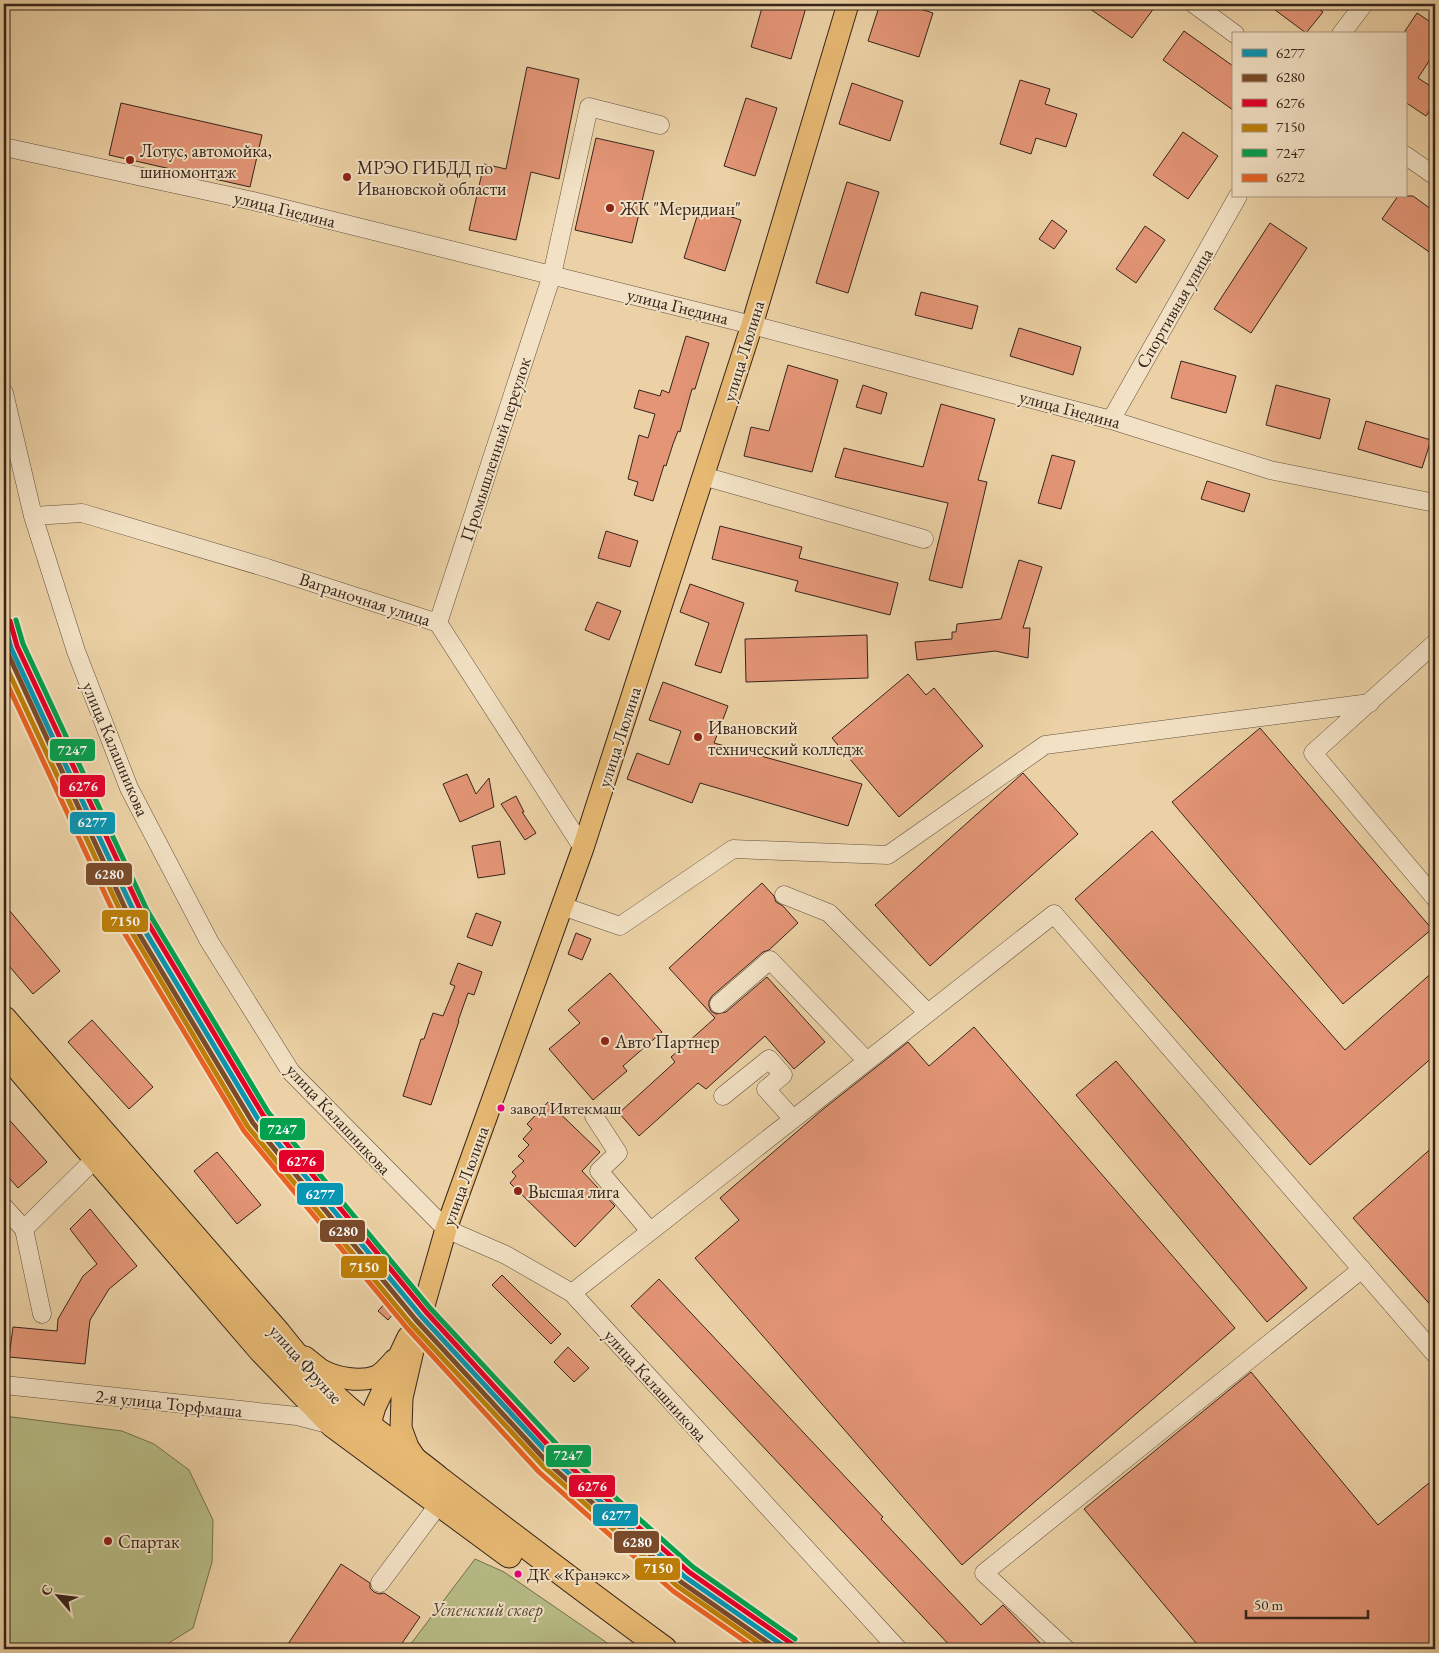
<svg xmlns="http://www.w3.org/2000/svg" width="1439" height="1653" font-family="'EB Garamond',serif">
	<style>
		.green { fill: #b7bc86; stroke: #767050 }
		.building { fill: #e39576; stroke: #36241b }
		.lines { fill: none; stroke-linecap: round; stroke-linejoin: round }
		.minor-casing { stroke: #634f3e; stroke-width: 19 }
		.major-casing { stroke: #36241b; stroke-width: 23 }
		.highway-casing { stroke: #36241b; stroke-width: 27 }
		.minor { stroke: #f2e1c4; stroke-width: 18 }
		.major { stroke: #e6b872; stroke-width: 21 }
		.highway { stroke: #e6b872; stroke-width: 25 }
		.rail-1-casing { stroke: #f2e1c4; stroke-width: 9 }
		.rail-2-casing { stroke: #f2e1c4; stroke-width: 9 }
		.rail-3-casing { stroke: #f2e1c4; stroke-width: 9 }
		.rail-4-casing { stroke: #f2e1c4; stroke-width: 9 }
		.rail-5-casing { stroke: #f2e1c4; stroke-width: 9 }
		.rail-6-casing { stroke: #f2e1c4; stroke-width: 9 }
		.rail-1 { stroke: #0895b3; stroke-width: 5 }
		.rail-2 { stroke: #7a4b2a; stroke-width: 5 }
		.rail-3 { stroke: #e4002b; stroke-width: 5 }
		.rail-4 { stroke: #bd7f08; stroke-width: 5 }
		.rail-5 { stroke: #03a04e; stroke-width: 5 }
		.rail-6 { stroke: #e96222; stroke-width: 5 }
		.poi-dot { fill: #8f2418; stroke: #f2e1c4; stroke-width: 2 }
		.bus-dot { fill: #e5007d; stroke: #f2e1c4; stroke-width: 2 }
		.labels { text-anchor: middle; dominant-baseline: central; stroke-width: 4; stroke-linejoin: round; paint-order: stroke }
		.bus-label { font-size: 17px; fill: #36241b; stroke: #f2e1c4; text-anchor: start }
		.poi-label { font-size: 18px; fill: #36241b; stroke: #f2e1c4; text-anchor: start }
		.street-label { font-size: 18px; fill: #36241b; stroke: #f2e1c4 }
		.park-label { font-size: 18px; font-style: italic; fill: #564a36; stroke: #f2e1c4 }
		.line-badge { stroke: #f2e1c4; stroke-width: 2 }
		.badge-label { font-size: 14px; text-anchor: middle; font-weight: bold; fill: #fff }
	</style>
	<rect width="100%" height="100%" fill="#ebd1a5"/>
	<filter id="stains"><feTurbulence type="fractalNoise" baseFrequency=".004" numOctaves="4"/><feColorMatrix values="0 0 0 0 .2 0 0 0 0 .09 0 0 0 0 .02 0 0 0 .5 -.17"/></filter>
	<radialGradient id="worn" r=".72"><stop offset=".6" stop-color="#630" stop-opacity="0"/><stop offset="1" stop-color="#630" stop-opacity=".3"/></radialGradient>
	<path class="green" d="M4 1416 122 1431 154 1444 189 1470 213 1520 212 1562 193 1628 159 1649H4Z
		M475 1559 504 1572 616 1649H407Z"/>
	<path class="building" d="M763 4H807L791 59 751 47Z
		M880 4H905L933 13 919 57 868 41Z
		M1083 4H1157L1132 38Z
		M1267 4H1312L1323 12 1306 33Z
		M1417 13 1435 25V52L1418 78 1435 89V102L1426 116 1405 102V31Z
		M1184 31 1233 66V110L1163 60Z
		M527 67 579 79 559 179 531 172 516 240 469 230 484 164 506 169Z
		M1020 80 1050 89 1045 104 1077 114 1066 147 1036 138 1031 154 1000 144Z
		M852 83 903 101 890 141 839 124Z
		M746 98 777 108 755 176 724 166Z
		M121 103 262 135 250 187 109 155Z
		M1183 132 1218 156 1188 199 1153 175Z
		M596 138 654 151 632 243 575 230Z
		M847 182 879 192 848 293 816 283Z
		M1398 196H1413L1435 212V256L1382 219Z
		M700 207 741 220 725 271 684 258Z
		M1052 220 1067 231 1054 249 1039 239Z
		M1270 223 1307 248 1251 333 1214 309Z
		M1145 226 1165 240 1136 283 1116 269Z
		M921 292 978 306 972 329 915 315Z
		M1019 328 1081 347 1073 375 1010 356Z
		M686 336 709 343 695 389H692L680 432 678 431 673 444 666 466 664 465 653 501 634 495 638 482 628 479 639 435 648 438 655 414 634 408 639 390 660 396 662 390 669 393Z
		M1181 361 1236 376 1226 413 1171 398Z
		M788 365 838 380 812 472 744 456 751 427 769 431Z
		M863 385 887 393 881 414 856 407Z
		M1276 385 1330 399 1320 439 1266 425Z
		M941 404 995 419 978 480 987 482 962 588 929 580 948 503 835 477 844 448 923 467Z
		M1366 421 1431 440 1422 468 1358 449Z
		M1052 455 1075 461 1061 509 1038 503Z
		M1207 481 1250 494 1244 512 1201 499Z
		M720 526 802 547 799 558 898 583 890 615 795 591 798 581 712 559Z
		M606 531 638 541 630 567 598 558Z
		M1019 560 1042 567 1023 628H1030L1028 658 995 651 917 660 915 642 952 639V632H956L957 624 1001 619Z
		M690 584 744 603 721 673 695 665 709 623 680 612Z
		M597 602 621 611 609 640 585 630Z
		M867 635 868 678 746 682 745 639Z
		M908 674 926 695 934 688 983 746 899 817 832 738Z
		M663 682 728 706 714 743 862 784 848 826 700 783 692 803 627 779 637 753 669 765 681 731 649 720Z
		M1260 728 1432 929 1343 1004 1172 802Z
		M1023 773 1078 834 930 966 875 905Z
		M467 774 476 794 489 778 494 807 460 822 443 784Z
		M516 796 524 812H522L536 833 525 840 501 804Z
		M1152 831 1345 1050 1435 970V1055L1310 1165 1075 899Z
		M500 841 505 874 478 878 472 846Z
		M762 883 774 896 776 902 783 906 798 923 769 950 763 952 712 996 709 1001V1006L711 1011 716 1014 726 1012 767 977 825 1042 794 1069 765 1036 706 1089 698 1083 639 1136 619 1113 675 1062 671 1057 715 1018 669 968Z
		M4 904 60 971 33 994 4 960Z
		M476 913 501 922 492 946 467 937Z
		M576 933 591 939 582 960 568 954Z
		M458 963 482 972 474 995 468 993 458 1021H459L431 1105 403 1096 421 1039H424L433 1013 443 1016 455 986 450 984Z
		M610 973 662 1032 623 1066 627 1071 593 1100 549 1049 580 1023 568 1010Z
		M92 1020 153 1087 129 1109 68 1042Z
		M974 1027 1235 1328 962 1565 695 1258 739 1220 720 1198 822 1110 908 1042 929 1066Z
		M1116 1061 1307 1288 1267 1322 1076 1095Z
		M548 1102 600 1152 582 1171 615 1206 575 1247 510 1183 516 1176 512 1172 524 1161 518 1156 529 1145 523 1139 532 1129 527 1124Z
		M4 1114 47 1162 18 1188 4 1172Z
		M1435 1145V1310L1353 1218Z
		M217 1152 261 1205 237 1224 194 1171Z
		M90 1209 137 1266 109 1289 90 1320 85 1364 9 1357 13 1327 57 1331 58 1319 83 1276 97 1264 70 1229Z
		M502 1275 561 1334 551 1344 492 1285Z
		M659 1279 883 1517 881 1519 981 1625 1003 1605 1046 1649H953L631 1306Z
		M387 1301 397 1309 388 1320 378 1311Z
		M568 1347 589 1368 574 1382 554 1362Z
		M1251 1372 1378 1525 1435 1478V1649H1201L1084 1509Z
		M341 1564 370 1583V1588L374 1592 379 1594 384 1593 420 1617 398 1649H340L330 1643 326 1649H296L288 1644Z"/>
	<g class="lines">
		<defs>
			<path id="minor" d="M1194 4 1235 34
				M1341 34 1364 4
				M4 147 253 201 752 325 1111 420 1270 470 1435 503
				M1405 155 1435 176
				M4 393 33 516 76 651 129 788 209 941 291 1072 446 1229 506 1255 572 1293 898 1649
				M1111 420 1238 196
				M703 476 924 539
				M33 516 82 513 267 568 438 623 583 848
				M438 623 552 275 589 107 660 125
				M1435 643 1313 753 1435 898
				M784 895 829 913 928 1013
				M562 906 620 926 733 849 888 855 1045 745 1370 703
				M719 1004 770 960 867 1061
				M723 1096 769 1059 783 1075 766 1089 793 1119
				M594 1116 618 1153 599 1171 650 1231
				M4 1207 24 1229
				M572 1293 1054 914 1435 1354
				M42 1314 24 1229 104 1150
				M4 1385 297 1416 332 1425
				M380 1583 439 1504
				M1066 1649 984 1573 1362 1269"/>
			<path id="major" d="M305 1357C310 1361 315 1365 320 1369 335 1378 361 1383 377 1376 384 1372 389 1366 394 1360
				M374 1440 369 1427 375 1407 408 1337
				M418 1462 408 1447 401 1428 402 1398 421 1316 446 1229 583 848 752 325 848 4"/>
			<path id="highway" d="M4 1019 278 1333C299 1360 321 1386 347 1408 377 1434 410 1455 440 1480 514 1537 589 1594 664 1649
				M4 1051 261 1350 333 1425 509 1555"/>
		</defs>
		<use href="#minor" class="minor-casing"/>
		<use href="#major" class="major-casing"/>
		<use href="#highway" class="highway-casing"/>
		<use href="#minor" class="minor"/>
		<use href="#major" class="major"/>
		<use href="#highway" class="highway"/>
		<defs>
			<path id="rail-1" d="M4 623 11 648 136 916 258 1119 421 1316 553 1459 685 1577 788 1649"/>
			<path id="rail-2" d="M4 645 130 919 253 1123 416 1320 548 1463 681 1582 777 1649"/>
			<path id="rail-3" d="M10 621 17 646 142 913 263 1115 426 1312 557 1455 689 1572 792 1644"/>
			<path id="rail-4" d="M4 662 125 921 248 1127 411 1324 544 1467 677 1586 767 1649"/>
			<path id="rail-5" d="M16 620 23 644 147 910 268 1112 430 1308 562 1450 693 1567 795 1639"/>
			<path id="rail-6" d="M4 677 119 924 244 1131 407 1328 539 1472 673 1591 756 1649"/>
		</defs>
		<use href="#rail-1" class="rail-1-casing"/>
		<use href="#rail-2" class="rail-2-casing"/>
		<use href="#rail-3" class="rail-3-casing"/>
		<use href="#rail-4" class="rail-4-casing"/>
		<use href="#rail-5" class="rail-5-casing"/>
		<use href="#rail-6" class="rail-6-casing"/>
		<use href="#rail-1" class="rail-1"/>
		<use href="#rail-2" class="rail-2"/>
		<use href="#rail-3" class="rail-3"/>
		<use href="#rail-4" class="rail-4"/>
		<use href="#rail-5" class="rail-5"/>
		<use href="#rail-6" class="rail-6"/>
	</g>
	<g class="poi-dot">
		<circle cx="130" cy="160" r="5"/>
		<circle cx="347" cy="177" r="5"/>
		<circle cx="610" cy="208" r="5"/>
		<circle cx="698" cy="737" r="5"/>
		<circle cx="605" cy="1041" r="5"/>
		<circle cx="518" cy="1191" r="5"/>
		<circle cx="108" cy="1541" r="5"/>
	</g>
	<g class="bus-dot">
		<circle cx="501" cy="1108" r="4.5"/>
		<circle cx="518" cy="1574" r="4.5"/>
	</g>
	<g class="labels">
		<g class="bus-label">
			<text x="510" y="1108">завод Ивтекмаш</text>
			<text x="527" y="1574">ДК «Кранэкс»</text>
		</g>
		<g class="poi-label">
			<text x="140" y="150">Лотус, автомойка,<tspan x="140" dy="21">шиномонтаж</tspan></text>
			<text x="357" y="167">МРЭО ГИБДД по<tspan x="357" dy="21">Ивановской области</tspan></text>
			<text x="620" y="208">ЖК "Меридиан"</text>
			<text x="708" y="727">Ивановский<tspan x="708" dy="21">технический колледж</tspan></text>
			<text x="615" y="1041">Авто Партнер</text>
			<text x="528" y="1191">Высшая лига</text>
			<text x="118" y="1541">Спартак</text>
		</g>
		<g class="street-label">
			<text transform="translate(285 209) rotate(14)">улица Гнедина</text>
			<text transform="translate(678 306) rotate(14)">улица Гнедина</text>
			<text transform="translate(1174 308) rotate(-60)">Спортивная улица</text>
			<text transform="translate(743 351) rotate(-73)">улица Люлина</text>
			<text transform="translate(1070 409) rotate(15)">улица Гнедина</text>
			<text transform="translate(495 449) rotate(-72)">Промышленный переулок</text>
			<text transform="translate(365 599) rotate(18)">Ваграночная улица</text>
			<text transform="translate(619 737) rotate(-72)">улица Люлина</text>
			<text transform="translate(116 749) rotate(67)">улица Калашникова</text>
			<text transform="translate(339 1119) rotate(47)">улица Калашникова</text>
			<text transform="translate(465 1176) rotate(-70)">улица Люлина</text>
			<text transform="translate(306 1364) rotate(48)">улица Фрунзе</text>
			<text transform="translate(656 1385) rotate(48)">улица Калашникова</text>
			<text transform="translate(169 1403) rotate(6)">2-я улица Торфмаша</text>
		</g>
		<g class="park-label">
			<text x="487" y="1609">Успенский сквер</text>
		</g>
	</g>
	<g class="line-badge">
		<rect x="49" y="738" width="47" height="24" rx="5" fill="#03a04e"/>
		<rect x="59" y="774" width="47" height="24" rx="5" fill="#e4002b"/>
		<rect x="69" y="811" width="47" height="24" rx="5" fill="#0895b3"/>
		<rect x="85" y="862" width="48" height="24" rx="5" fill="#7a4b2a"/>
		<rect x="101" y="909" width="48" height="24" rx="5" fill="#bd7f08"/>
		<rect x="259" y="1117" width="47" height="24" rx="5" fill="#03a04e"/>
		<rect x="278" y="1149" width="47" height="24" rx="5" fill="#e4002b"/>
		<rect x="296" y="1182" width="48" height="24" rx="5" fill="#0895b3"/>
		<rect x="319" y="1219" width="47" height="24" rx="5" fill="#7a4b2a"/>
		<rect x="340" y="1255" width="48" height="24" rx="5" fill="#bd7f08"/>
		<rect x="545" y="1444" width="47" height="24" rx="5" fill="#03a04e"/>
		<rect x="568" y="1474" width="48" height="24" rx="5" fill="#e4002b"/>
		<rect x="592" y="1503" width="47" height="24" rx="5" fill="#0895b3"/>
		<rect x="613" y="1530" width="47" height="24" rx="5" fill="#7a4b2a"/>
		<rect x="634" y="1557" width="47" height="24" rx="5" fill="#bd7f08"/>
	</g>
	<g class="badge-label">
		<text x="72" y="755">7247</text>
		<text x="83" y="791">6276</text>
		<text x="92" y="827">6277</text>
		<text x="109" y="879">6280</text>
		<text x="125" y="926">7150</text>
		<text x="282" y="1134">7247</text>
		<text x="301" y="1166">6276</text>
		<text x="320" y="1199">6277</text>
		<text x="343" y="1236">6280</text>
		<text x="364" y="1272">7150</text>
		<text x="568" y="1460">7247</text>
		<text x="592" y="1491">6276</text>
		<text x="616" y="1520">6277</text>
		<text x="637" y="1547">6280</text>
		<text x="658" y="1573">7150</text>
	</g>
	<rect width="1439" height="1653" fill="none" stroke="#ebd1a5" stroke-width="20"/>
	<rect x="5" y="5" width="1429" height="1643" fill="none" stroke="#36241b" stroke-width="2.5"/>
	<rect x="10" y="10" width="1419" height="1633" fill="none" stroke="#36241b"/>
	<rect x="1232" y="32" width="175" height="165" fill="#f2e1c4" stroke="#a79580"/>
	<rect x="1242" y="49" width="25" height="8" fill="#0895b3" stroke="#a79580"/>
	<text x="1276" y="58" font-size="15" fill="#36241b">6277</text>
	<rect x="1242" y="74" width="25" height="8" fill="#7a4b2a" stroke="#a79580"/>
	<text x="1276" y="82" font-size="15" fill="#36241b">6280</text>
	<rect x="1242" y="99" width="25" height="8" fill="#e4002b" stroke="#a79580"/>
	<text x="1276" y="108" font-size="15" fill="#36241b">6276</text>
	<rect x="1242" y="124" width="25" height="8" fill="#bd7f08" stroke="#a79580"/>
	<text x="1276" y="132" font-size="15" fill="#36241b">7150</text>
	<rect x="1242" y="149" width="25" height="8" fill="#03a04e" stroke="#a79580"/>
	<text x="1276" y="158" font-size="15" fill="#36241b">7247</text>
	<rect x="1242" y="174" width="25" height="8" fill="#e96222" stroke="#a79580"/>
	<text x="1276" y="182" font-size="15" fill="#36241b">6272</text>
	<g transform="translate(58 1596) rotate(298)" stroke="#f2e1c4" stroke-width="4" paint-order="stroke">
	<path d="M0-4L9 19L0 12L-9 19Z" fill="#36241b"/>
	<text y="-8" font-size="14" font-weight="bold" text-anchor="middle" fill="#36241b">С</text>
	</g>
	<path d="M1246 1610v8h122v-8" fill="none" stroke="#36241b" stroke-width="2.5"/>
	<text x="1254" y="1610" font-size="15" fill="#36241b" stroke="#f2e1c4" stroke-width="4" paint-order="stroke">50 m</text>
	<rect width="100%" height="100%" filter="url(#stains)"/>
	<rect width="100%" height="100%" fill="url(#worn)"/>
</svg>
